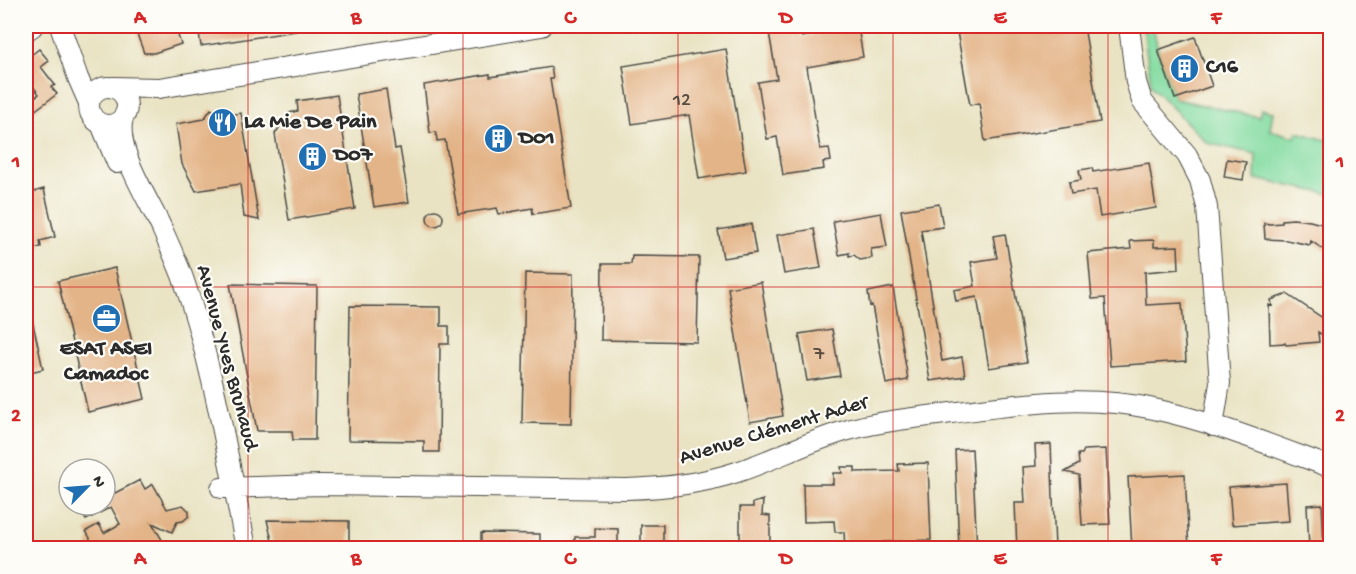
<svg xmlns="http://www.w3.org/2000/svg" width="1356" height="574" font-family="'Gochi Hand',sans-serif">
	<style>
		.green { fill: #83dba0; stroke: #578366; stroke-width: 1.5 }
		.building { fill: #e3b487 }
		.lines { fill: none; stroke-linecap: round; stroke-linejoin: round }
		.minor-casing { stroke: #484742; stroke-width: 22 }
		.minor { stroke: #fff; stroke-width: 20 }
		.grid { fill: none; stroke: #d62828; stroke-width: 1.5; stroke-opacity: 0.55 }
		.labels { text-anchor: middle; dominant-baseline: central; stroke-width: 4.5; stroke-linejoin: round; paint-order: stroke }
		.number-label { font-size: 20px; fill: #594d42 }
		.poi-label { font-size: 22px; font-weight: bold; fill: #2b2b2b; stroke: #fdfcf7; text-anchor: start }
		.street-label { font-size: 22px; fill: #2b2b2b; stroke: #fdfcf7 }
		.neatline { fill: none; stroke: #d62828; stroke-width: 2 }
		.grid-label { font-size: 20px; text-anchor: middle; font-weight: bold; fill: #d62828 }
	</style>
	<rect width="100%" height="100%" fill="#fdfcf7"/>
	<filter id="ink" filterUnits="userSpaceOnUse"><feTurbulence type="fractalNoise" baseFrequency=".0167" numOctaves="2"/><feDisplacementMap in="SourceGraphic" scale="12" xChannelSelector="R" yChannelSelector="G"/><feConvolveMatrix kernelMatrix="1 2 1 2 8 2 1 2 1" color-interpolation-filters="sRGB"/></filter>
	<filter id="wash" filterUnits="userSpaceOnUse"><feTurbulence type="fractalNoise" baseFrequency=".008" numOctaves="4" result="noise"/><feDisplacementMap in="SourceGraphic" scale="24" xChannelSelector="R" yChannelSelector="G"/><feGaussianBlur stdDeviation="1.35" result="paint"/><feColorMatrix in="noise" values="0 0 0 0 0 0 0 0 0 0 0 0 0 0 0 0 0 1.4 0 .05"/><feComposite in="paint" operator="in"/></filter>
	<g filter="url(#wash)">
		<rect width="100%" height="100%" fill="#e9e3c3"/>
		<path class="green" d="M1143 26H1153L1158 50 1175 99 1259 117 1261 109 1273 112 1270 130 1295 137 1297 132 1330 141V194L1255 179 1256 154 1207 143 1151 86Z"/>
		<g id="blocks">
			<path class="building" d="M134 26H165L168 33 176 30 181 44 154 53H144Z
				M198 26H295L296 31 201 46Z
				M956 26H1084L1100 122 985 141 979 103 970 105Z
				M800 27 802 37 858 27 863 57 807 67 820 149 829 148 831 161 823 162 824 169 783 175 777 137 767 139 758 82 777 79 769 32Z
				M1195 37 1212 86 1175 99 1158 50Z
				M39 49 49 61 41 67 55 85 51 87 57 94 26 117V104L39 94 32 85 34 83 26 72V59Z
				M726 49 746 171 699 179 689 115 632 124 623 66Z
				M551 67 553 79H550L571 208 533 214 532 208 499 214 497 208 458 214 445 140 437 141 436 132 430 133 424 85 490 74V77Z
				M386 89 395 149 400 148 409 202 374 207 356 94Z
				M337 95 355 209 289 220 275 134 289 113 298 111 297 101Z
				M211 109 221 116 241 113 259 220 244 217 240 184 196 191 182 164 176 124 204 119Z
				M1227 159 1246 162 1243 180 1224 177Z
				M1149 163 1156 208 1100 217 1096 190 1071 194 1069 182 1081 180 1079 170 1092 168 1093 172Z
				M44 189 55 237 40 241 41 247 26 251V194Z
				M939 204 943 227 921 230 942 361 962 357 965 376 930 381 901 210Z
				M427 218a8 8 0 1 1 16 0a8 8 0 1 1-16 0Z
				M881 213 887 247 871 249 872 258 860 260 854 255 849 256V253L839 255 833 221Z
				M1293 219 1310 221 1325 225 1330 229V254L1311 241 1310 245 1286 240 1265 239 1264 223 1270 224 1282 223V220Z
				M751 224 756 253 723 258 718 230Z
				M814 229 821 268 784 274 777 235Z
				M1005 234 1027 362 989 368 977 297 956 301 954 290 975 286 971 262 997 258 993 236Z
				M1154 240V247L1178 246 1179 269 1145 272 1146 305 1182 303 1186 361 1110 366 1105 298 1092 299 1088 253 1131 249 1130 241Z
				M632 256 699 257 697 342 601 340 602 264H631Z
				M115 268 145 399 88 412 58 281Z
				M525 273 573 274 571 424 522 423Z
				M761 282 783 416 750 422 728 288Z
				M230 284 317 286 315 440H293L292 431H257Z
				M893 287 908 380 886 384 872 305 870 306 868 292Z
				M1287 294 1330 323V340L1318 332 1319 342 1286 345 1285 343 1270 344 1269 305 1272 306 1271 300Z
				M350 306 441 307V326H449V344H440L439 452H424V441L348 440Z
				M26 310H30L43 369 26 373Z
				M832 329 840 376 807 381 799 334Z
				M1051 444 1055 549H1017L1015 503H1025L1023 467 1036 466 1035 445Z
				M972 449 977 549H959L955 450Z
				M1106 449 1110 524 1082 525 1079 475 1065 472 1079 464 1078 454H1082L1084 450Z
				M928 463 931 540 883 542V549H845L844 532H835L834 521 804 522 803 484H833V473H842L841 467H855V472L899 471 898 464Z
				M1185 474 1189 549H1132L1128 477Z
				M105 476 115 493 140 480 145 489 153 484 167 509 183 505 189 511V516L183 521 177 522 172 532 152 523 164 543 155 549H87L90 538 86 531 99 524 104 533 120 524 111 507 86 520 77 505H105Z
				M1286 483 1289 521 1232 525 1229 487Z
				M763 500 762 515 770 516V549H740V507H753V503Z
				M1322 504 1324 549H1309L1307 505Z
				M267 520 349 521V549H274Z
				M641 525H663V549H641Z
				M595 528 618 529V549H574L575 537H595Z
				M481 533 540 534V549H481Z"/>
		</g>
	</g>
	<g filter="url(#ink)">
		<use href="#blocks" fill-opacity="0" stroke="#484742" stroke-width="1.5"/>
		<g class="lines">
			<defs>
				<path id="minor" d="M60 26 78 78 89 103
					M1129 26 1136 82 1142 101 1187 155 1200 180 1207 207 1220 383 1213 426
					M26 31 33 26
					M113 87 159 88 542 26
					M89 106a19 19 0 1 1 38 0a19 19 0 1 1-38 0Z
					M123 118C114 149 150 201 163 231 170 247 177 262 183 278 213 365 228 458 246 548
					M101 124 117 163
					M221 488 321 485 626 489C664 488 701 484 737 472 776 459 813 439 852 429 884 420 918 418 951 413 1019 404 1085 394 1154 409 1214 422 1273 446 1330 467"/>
			</defs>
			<use href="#minor" class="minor-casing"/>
			<use href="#minor" class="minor"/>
		</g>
	</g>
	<path class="grid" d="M248 26V548M463 26V548M678 26V548M893 26V548M1108 26V548M26 287H1330"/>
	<defs>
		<symbol id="building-disc" viewBox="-11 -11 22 22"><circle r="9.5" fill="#1f6fb2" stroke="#fdfcf7"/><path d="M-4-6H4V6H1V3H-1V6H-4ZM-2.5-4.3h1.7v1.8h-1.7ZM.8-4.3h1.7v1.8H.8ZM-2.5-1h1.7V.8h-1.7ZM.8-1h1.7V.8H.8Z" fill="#fff"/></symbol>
		<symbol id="restaurant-disc" viewBox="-11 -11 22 22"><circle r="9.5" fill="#1f6fb2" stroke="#fdfcf7"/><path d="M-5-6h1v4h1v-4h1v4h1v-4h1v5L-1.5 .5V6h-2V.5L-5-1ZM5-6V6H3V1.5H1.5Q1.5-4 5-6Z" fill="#fff"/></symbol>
		<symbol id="office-disc" viewBox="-11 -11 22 22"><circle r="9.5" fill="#1f6fb2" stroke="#fdfcf7"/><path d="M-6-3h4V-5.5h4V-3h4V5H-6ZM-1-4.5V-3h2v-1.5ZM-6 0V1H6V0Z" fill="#fff"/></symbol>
	</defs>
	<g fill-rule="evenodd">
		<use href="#building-disc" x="1168" y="52" width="33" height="33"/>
		<use href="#restaurant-disc" x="206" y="106" width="33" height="33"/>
		<use href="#building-disc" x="482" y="122" width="33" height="33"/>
		<use href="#building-disc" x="296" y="140" width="33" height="33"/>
		<use href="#office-disc" x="90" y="302" width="33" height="33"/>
	</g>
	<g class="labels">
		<g class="number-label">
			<text x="682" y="101">12</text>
			<text x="819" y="355">7</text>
		</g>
		<g class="poi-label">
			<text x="1206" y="68">C16</text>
			<text x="244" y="123">La Mie De Pain</text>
			<text x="519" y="139">D01</text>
			<text x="334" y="156">D07</text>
			<text x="106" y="350" text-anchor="middle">ESAT ASEI<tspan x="106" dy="25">Camadoc</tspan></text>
		</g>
		<g class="street-label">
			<text transform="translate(226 358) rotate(75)">Avenue Yves Brunaud</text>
			<text transform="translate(774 431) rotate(-17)">Avenue Clément Ader</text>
		</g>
	</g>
	<rect width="1356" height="574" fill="none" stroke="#fdfcf7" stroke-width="66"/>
	<g transform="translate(87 487) rotate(65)"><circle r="28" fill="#fdfcf7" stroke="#a9a8a5" stroke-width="1.5"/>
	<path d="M0-4.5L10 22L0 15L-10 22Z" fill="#1f6fb2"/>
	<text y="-9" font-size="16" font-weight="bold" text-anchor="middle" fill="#2b2b2b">N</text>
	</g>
	<rect x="33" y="33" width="1290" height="508" class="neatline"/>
	<g class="grid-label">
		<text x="140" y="23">A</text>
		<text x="356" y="23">B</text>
		<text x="570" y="23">C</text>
		<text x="786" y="23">D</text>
		<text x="1000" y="23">E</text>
		<text x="1216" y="23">F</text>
		<text x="16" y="167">1</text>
		<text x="1340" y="167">1</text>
		<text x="16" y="421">2</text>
		<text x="1340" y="421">2</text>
		<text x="140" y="564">A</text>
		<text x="356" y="564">B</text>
		<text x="570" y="564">C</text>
		<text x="786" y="564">D</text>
		<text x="1000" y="564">E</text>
		<text x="1216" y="564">F</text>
	</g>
</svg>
